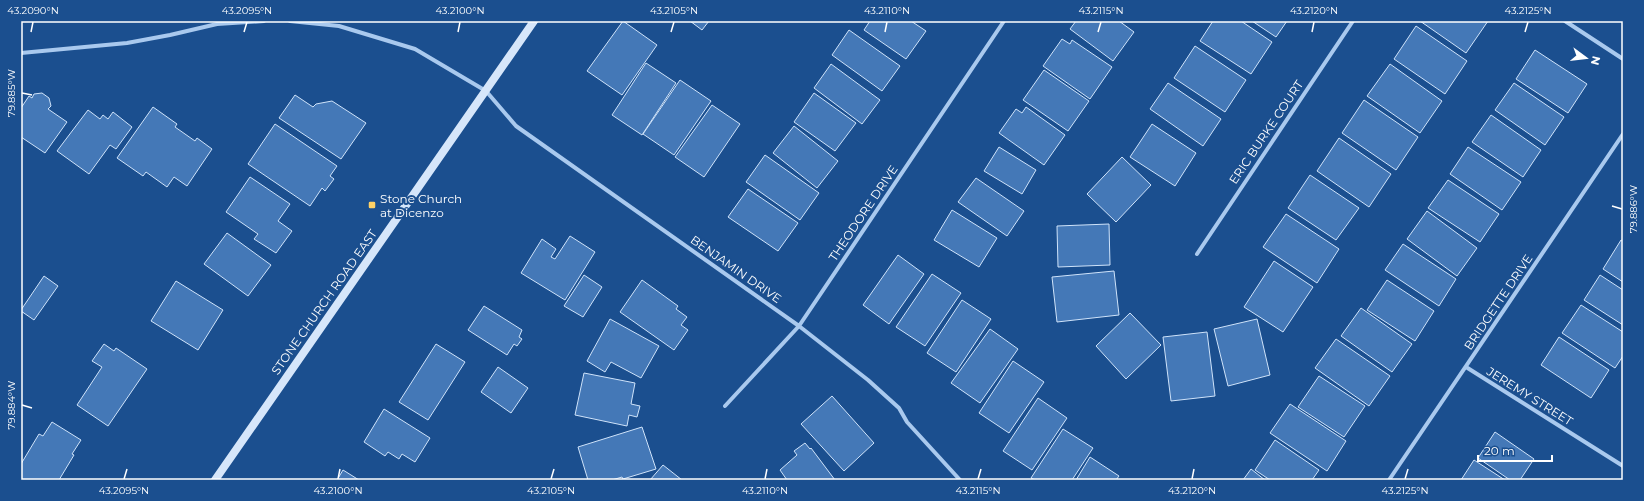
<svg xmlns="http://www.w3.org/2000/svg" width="1644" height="501" font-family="Montserrat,sans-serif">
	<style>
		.building { fill: #4478b7; stroke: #cfe3fa }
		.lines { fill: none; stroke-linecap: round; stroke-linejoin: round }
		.minor { stroke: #a9c9ee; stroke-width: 4 }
		.secondary { stroke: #d6e6fa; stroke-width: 8 }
		.ticks { fill: none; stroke: #fff; stroke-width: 1.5 }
		.poi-dot { fill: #ffd166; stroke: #1b4f8f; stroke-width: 1.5 }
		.labels { text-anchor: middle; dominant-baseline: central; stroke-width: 4; stroke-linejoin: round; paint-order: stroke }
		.street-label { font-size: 12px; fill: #fff; stroke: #1b4f8f }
		.poi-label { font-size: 12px; fill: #fff; stroke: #1b4f8f; text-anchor: start }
		.neatline { fill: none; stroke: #fff; stroke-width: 1.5 }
		.ticks-label { font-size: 10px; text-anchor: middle; fill: #fff }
	</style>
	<rect width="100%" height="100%" fill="#1b4f8f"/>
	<path class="building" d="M623 21 657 45 622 95 587 71Z
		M690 21H709L702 30Z
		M870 21H911L926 31 906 59 864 30Z
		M1076 21H1119L1134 32 1113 61 1070 29Z
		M1213 21H1241L1272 42 1251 74 1200 41Z
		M1252 21H1287L1276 37Z
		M1420 21H1488L1466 53Z
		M1416 26 1467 61 1445 94 1394 59Z
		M849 30 900 66 882 91 832 55Z
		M1062 39 1070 44 1072 40 1112 67 1090 99 1043 66Z
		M1195 46 1246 80 1225 112 1174 78Z
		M1535 50 1587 84 1568 113 1516 79Z
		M646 63 676 83 642 135 612 115Z
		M831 64 880 100 862 124 814 88Z
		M1390 64 1442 101 1420 133 1367 96Z
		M1044 70 1089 101 1068 131 1023 100Z
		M680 80 711 101 674 155 643 134Z
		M1168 83 1221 119 1203 146 1150 109Z
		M1514 83 1564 117 1545 145 1495 110Z
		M42 93 49 98 51 106 48 109 67 122 45 153 21 137V108L29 96 32 98 34 94Z
		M814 93 856 123 835 151 794 122Z
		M295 95 313 107 316 104 332 101 366 123 341 159 279 118Z
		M1364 100 1418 137 1396 170 1342 133Z
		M712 105 740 124 704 177 675 157Z
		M153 107 177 124 175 127 195 141 197 138 212 149 187 186 174 177 167 187 146 172 143 176 117 158Z
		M1026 107 1065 135 1044 165 999 133 1016 109 1022 113Z
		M88 110 100 119 103 115 108 119 113 112 132 127 116 149 110 145 89 174 57 151Z
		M1491 115 1541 150 1523 177 1472 142Z
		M275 124 337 166 330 176 334 179 325 191 322 188 310 206 248 164Z
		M1152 124 1196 153 1175 186 1130 157Z
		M794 126 838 161 817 188 773 153Z
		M1339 138 1391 174 1369 207 1317 171Z
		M999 147 1036 170 1022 194 984 171Z
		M1468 147 1521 182 1502 210 1450 174Z
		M765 155 819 193 800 220 746 182Z
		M1122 157 1151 185 1116 222 1087 194Z
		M1310 175 1359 208 1336 240 1288 208Z
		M250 177 290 204 278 221 292 231 276 253 254 239 258 234 226 212Z
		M976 178 1024 211 1007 236 958 202Z
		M1448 180 1499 214 1480 242 1428 208Z
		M748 189 798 223 778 251 728 217Z
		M952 210 997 238 979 267 934 240Z
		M1427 211 1477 248 1457 276 1407 239Z
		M1286 214 1339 249 1317 283 1263 247Z
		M1109 224 1110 265 1058 267 1057 226Z
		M227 233 271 265 248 296 204 264Z
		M570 236 595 252 565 300 521 273 542 239 556 249 551 257 555 259Z
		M1621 240 1623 241V282L1603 269Z
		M1403 244 1456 279 1439 306 1385 270Z
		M898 255 924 274 889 324 863 305Z
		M1274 261 1313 287 1283 332 1244 307Z
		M1114 271 1119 315 1057 322 1052 277Z
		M932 274 961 293 925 346 896 327Z
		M584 275 602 287 583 317 564 306Z
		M1600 275 1623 290V325L1584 300Z
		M44 276 58 286 34 320 21 311V310Z
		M642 280 678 306 676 309 687 317 681 325 688 330 674 350 620 312Z
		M1387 280 1434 311 1415 341 1367 310Z
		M176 281 223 310 198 350 151 321Z
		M962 300 991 319 956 372 927 353Z
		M1581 305 1623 332V356L1615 368 1562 333Z
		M484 306 522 330 519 337 522 339 517 346 514 344 507 355 468 330Z
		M1361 308 1412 344 1392 372 1341 336Z
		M1130 313 1161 345 1126 379 1096 346Z
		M610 319 659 346 641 378 611 362 605 372 587 361Z
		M1257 319 1270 375 1228 386 1214 329Z
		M990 329 1018 349 980 403 951 383Z
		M1207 332 1215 396 1171 401 1163 337Z
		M1559 337 1609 370 1591 398 1541 365Z
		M1336 339 1390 376 1369 406 1315 368Z
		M104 344 114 351 116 348 147 369 108 426 77 405 102 367 92 361Z
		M436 344 465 362 428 420 399 402Z
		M1013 361 1044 382 1009 433 979 413Z
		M498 367 528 388 511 413 481 392Z
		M584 373 635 383 631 404 640 406 637 417 629 415 627 426 575 415Z
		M1319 376 1365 406 1344 437 1298 407Z
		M832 396 874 443 844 471 801 424Z
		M1038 398 1067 418 1032 470 1003 451Z
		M1290 404 1346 441 1327 471 1270 433Z
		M384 409 430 438 415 462 402 454 399 459 388 452 385 456 364 442Z
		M52 422 81 440 72 454 74 455 59 480H21V464L39 434 43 436Z
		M642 427 656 469 623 479 622 477 612 480H588L578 447Z
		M1063 429 1093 448 1072 480H1035L1031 478Z
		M1495 432 1534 459 1520 480H1510L1478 458Z
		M1275 440 1319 470 1312 480H1270L1255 470Z
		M805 443 810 449 811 448 835 480H787L780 470 797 455 794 451Z
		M1090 457 1119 476 1116 480H1076Z
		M1474 460 1505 480H1461Z
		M663 465 682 480H650Z
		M1251 469 1265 480H1243Z
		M343 470 359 480H337Z"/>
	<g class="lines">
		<path class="minor" d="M290 21 339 26 415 49 486 91 516 126 799 326 868 380 899 408 907 422 960 480
			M1565 21 1623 59
			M21 53 127 43 170 35 217 24 264 21
			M1197 254 1353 21
			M1466 367 1623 466
			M725 406 799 326 1004 21
			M1389 480 1623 134"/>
		<path class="secondary" d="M215 480 534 21"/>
	</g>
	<path class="ticks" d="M31 32 33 22M244 32 247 22M458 32 460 22M671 32 674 22M885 32 887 22M1098 32 1101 22M1312 32 1314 22M1525 32 1528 22M22 93 32 95M1612 206 1622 209M22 405 32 408M124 479 127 469M338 479 340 469M551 479 554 469M765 479 767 469M978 479 981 469M1192 479 1194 469M1405 479 1408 469"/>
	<rect class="poi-dot" x="368" y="201" width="8" height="8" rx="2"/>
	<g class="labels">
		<g class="street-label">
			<text transform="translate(1266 132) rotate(-56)">ERIC BURKE COURT</text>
			<text transform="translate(863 213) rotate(-56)">THEODORE DRIVE</text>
			<text transform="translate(736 269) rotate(35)">BENJAMIN DRIVE</text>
			<text transform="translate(324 302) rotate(-55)">STONE CHURCH ROAD EAST</text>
			<text transform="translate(1498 302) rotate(-56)">BRIDGETTE DRIVE</text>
			<text transform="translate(1530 396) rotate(32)">JEREMY STREET</text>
		</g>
		<g class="poi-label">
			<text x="380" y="198">Stone Church<tspan x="380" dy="14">at Dicenzo</tspan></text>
		</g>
	</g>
	<rect width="1644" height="501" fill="none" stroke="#1b4f8f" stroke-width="44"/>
	<g transform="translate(1586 58) rotate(105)" stroke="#1b4f8f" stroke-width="3" paint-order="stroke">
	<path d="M0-3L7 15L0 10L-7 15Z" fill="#ffffff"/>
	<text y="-6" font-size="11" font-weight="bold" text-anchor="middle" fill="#ffffff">N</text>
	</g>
	<path d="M1478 455v6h74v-6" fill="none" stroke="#ffffff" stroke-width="2"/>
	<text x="1484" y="455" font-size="12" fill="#ffffff" stroke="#1b4f8f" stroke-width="3" paint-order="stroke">20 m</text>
	<rect x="22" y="22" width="1600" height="457" class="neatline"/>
	<g class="ticks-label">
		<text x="33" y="14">43.2090°N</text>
		<text x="247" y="14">43.2095°N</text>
		<text x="460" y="14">43.2100°N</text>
		<text x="674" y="14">43.2105°N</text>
		<text x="887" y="14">43.2110°N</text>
		<text x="1101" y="14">43.2115°N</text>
		<text x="1314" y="14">43.2120°N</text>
		<text x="1528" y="14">43.2125°N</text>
		<text transform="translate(11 93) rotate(-90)" y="4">79.885°W</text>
		<text transform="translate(1633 209) rotate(-90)" y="4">79.886°W</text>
		<text transform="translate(11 405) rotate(-90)" y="4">79.884°W</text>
		<text x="124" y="494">43.2095°N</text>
		<text x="338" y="494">43.2100°N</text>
		<text x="551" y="494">43.2105°N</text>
		<text x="765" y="494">43.2110°N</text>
		<text x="978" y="494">43.2115°N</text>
		<text x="1192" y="494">43.2120°N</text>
		<text x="1405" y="494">43.2125°N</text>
	</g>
</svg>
